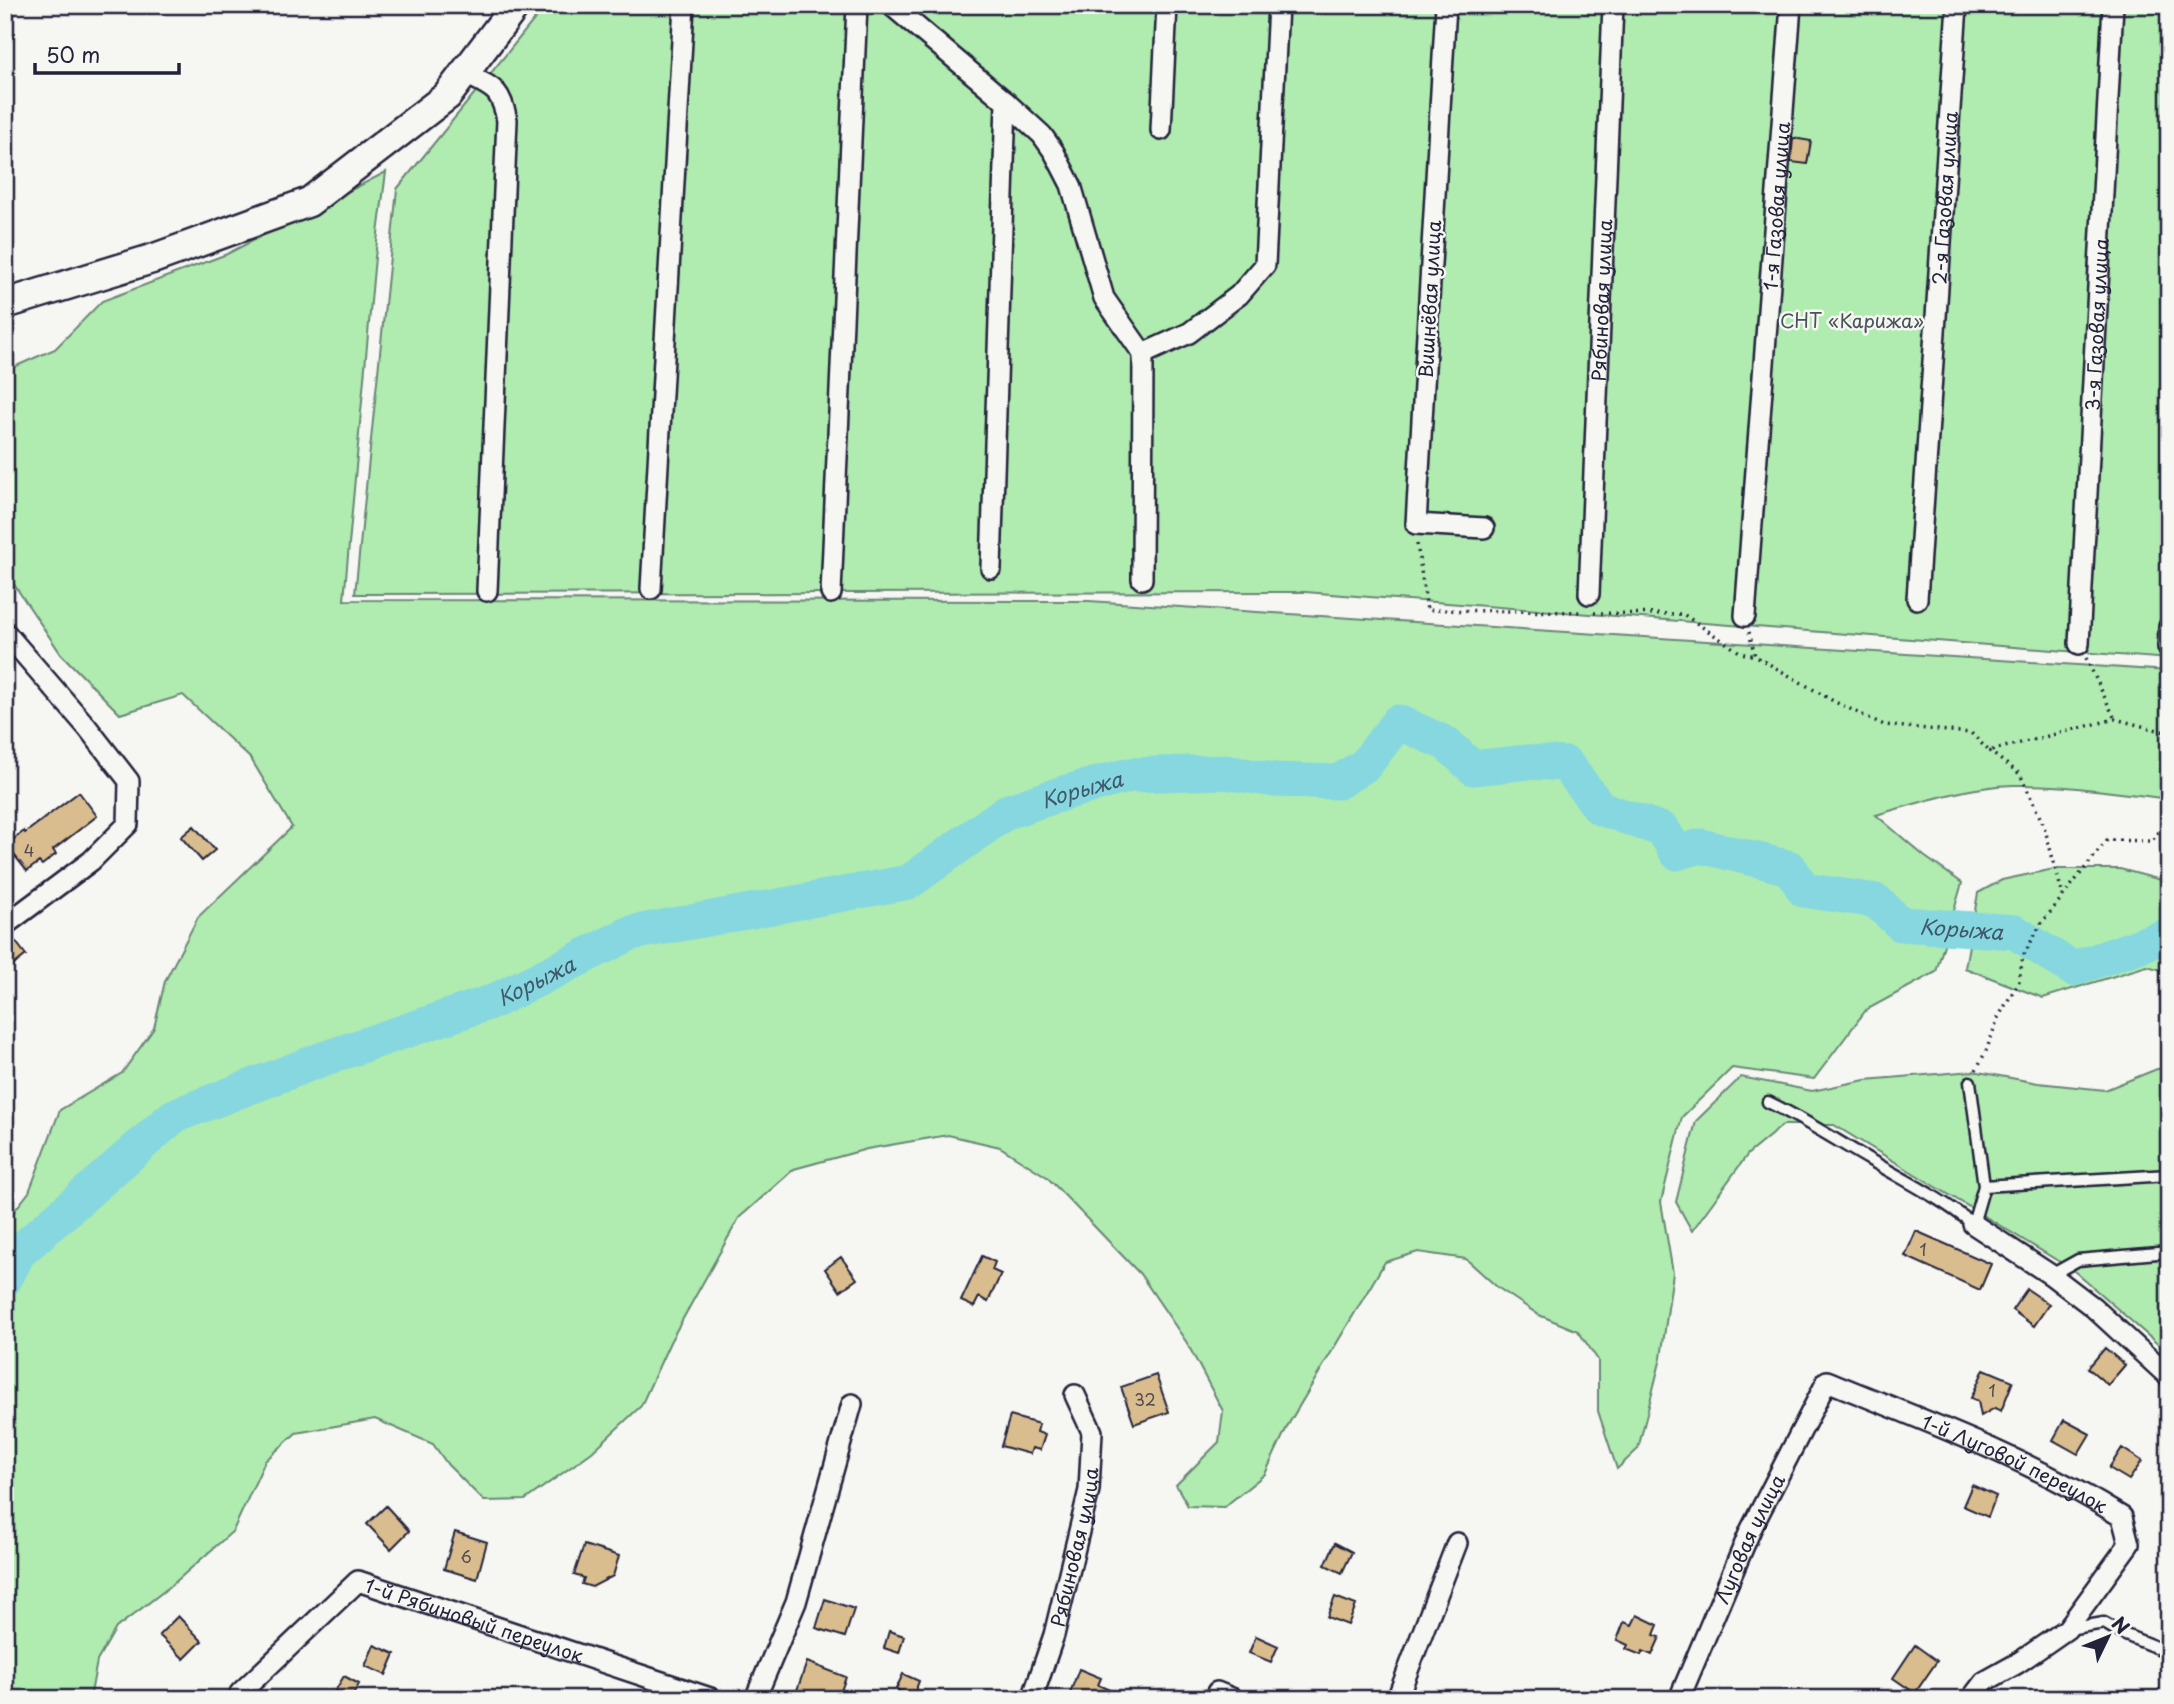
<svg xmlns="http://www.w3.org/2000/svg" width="2174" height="1704" font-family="'Playpen Sans',sans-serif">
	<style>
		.green { fill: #b0ebb0; stroke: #698676; stroke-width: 2 }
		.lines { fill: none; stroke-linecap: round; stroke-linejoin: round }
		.river { stroke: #86d7df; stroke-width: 35 }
		.building { fill: #dabd8e; stroke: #22223b; stroke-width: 2 }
		.lane-casing { stroke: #22223b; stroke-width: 15 }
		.street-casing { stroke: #22223b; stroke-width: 24 }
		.secondary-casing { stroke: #22223b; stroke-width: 33 }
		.path { stroke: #22223b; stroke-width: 3.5; stroke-dasharray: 2 5; stroke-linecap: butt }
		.lane { stroke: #f6f6f2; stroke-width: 10 }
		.street { stroke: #f6f6f2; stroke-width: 19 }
		.secondary { stroke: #f6f6f2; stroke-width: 28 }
		.labels { text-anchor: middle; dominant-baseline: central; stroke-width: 5; stroke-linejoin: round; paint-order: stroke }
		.number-label { font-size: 16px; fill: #504950 }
		.street-label { font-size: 19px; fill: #22223b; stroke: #f6f6f2 }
		.park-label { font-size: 19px; fill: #465458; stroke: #f6f6f2 }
		.water-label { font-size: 21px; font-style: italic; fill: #40586c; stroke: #f6f6f2 }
	</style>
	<rect width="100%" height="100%" fill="#f6f6f2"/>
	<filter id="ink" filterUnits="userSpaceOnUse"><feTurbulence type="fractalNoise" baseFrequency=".0143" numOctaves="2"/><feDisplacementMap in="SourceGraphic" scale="14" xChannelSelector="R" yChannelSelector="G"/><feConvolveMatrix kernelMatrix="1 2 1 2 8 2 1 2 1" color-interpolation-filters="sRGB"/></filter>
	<g filter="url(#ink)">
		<path class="green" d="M546 5H2169V659L1305 592 355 594 397 189Z
			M386 172 375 257 344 600 1089 601 2169 671V799C2118 793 2065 784 2013 785 1969 786 1918 803 1876 815L1924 856 1962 883 1936 972 1866 1010 1814 1079 1732 1068 1682 1117 1661 1202 1673 1273 1661 1358 1638 1449 1617 1469 1598 1411V1360L1578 1331 1539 1315 1497 1287 1466 1259 1418 1252 1385 1262 1288 1425 1265 1474 1224 1507 1188 1506 1176 1485 1219 1442 1223 1411 1187 1343 1140 1274 1047 1177 1000 1147 948 1135 867 1149 794 1169 739 1218 670 1342 641 1406 592 1452 525 1500 484 1501 448 1465 433 1444 375 1419 296 1433 265 1461 233 1531 172 1585 116 1628 97 1661 90 1699H5V1223L29 1192 60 1110 122 1073 154 1028 165 981 198 917 292 827 251 759 183 695 120 714 61 654 5 571V371L55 349 102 301 227 254Z
			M2054 869H2120L2169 882V972L2147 966 2043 998 1965 968 1978 893 2002 880Z
			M2169 1068V1354L2073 1270 1834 1125H1783L1748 1154 1692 1231 1676 1202 1696 1121 1741 1077 1812 1091 1865 1080 1973 1071 2038 1083 2105 1090 2157 1069Z"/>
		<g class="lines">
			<path class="river" id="s1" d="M5 1279 19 1252 174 1116 320 1060 494 1001 631 933 909 882 1006 812 1064 793 1130 775 1225 772 1275 780 1338 782 1365 765 1398 722 1447 744 1473 768 1528 762 1566 764 1600 808 1663 830 1677 853 1701 846 1790 868 1804 890 1876 901 1901 924 2015 932 2073 969 2169 935"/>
		</g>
		<path class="building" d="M1793 138 1811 141 1807 164 1791 162Z
			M79 792 97 816 53 850 56 854 42 865 39 862 27 871 6 845 24 831 25 833Z
			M194 826 215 850 202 861 181 837Z
			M16 942 26 955 5 972V951Z
			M1916 1231 1991 1264 1980 1290 1905 1256Z
			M982 1256 995 1262 992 1270 1001 1274 988 1302 979 1297 974 1307 961 1301Z
			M841 1257 857 1279 840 1291 825 1269Z
			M2027 1289 2049 1304 2034 1326 2012 1310Z
			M2105 1348 2125 1365 2108 1385 2088 1368Z
			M1984 1369 2013 1381 2001 1411 1995 1408 1981 1416 1978 1401 1971 1398Z
			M1156 1375 1169 1412 1134 1424 1121 1387Z
			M1010 1416 1039 1424 1037 1432 1045 1435 1040 1450 1032 1448 1030 1454 1001 1446Z
			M2064 1420 2090 1434 2078 1454 2053 1440Z
			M2122 1448 2142 1461 2129 1480 2109 1468Z
			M1972 1485 1996 1496 1988 1517 1963 1506Z
			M386 1506 409 1531 391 1549 367 1524Z
			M455 1532 487 1542 477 1579 444 1569Z
			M1335 1543 1352 1552 1342 1573 1325 1565Z
			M584 1545 619 1556 613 1576 592 1587 582 1584 584 1578 574 1575Z
			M1335 1597 1356 1605 1348 1625 1327 1617Z
			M825 1599 854 1609 845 1637 816 1628Z
			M1637 1615 1658 1625 1654 1635 1660 1637 1652 1655 1643 1651 1641 1655 1626 1649 1628 1645 1617 1640 1624 1622 1632 1625Z
			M178 1616 202 1641 184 1659 159 1635Z
			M889 1631 904 1636 899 1653 884 1648Z
			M1256 1636 1278 1646 1271 1662 1249 1653Z
			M374 1645 395 1654 386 1675 365 1666Z
			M1915 1645 1937 1661 1915 1693 1893 1678Z
			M807 1662 846 1677 838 1699H803L795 1696Z
			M1079 1669 1101 1678 1098 1685 1130 1699H1085L1070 1693Z
			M903 1674 919 1681 913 1697 896 1689Z
			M344 1676 359 1684 351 1699 335 1691Z"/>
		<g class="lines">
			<defs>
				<path id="lane" d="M1970 1082 1984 1186
					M1768 1102C1804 1119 1837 1141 1872 1161 1906 1181 1942 1199 1973 1224L1984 1186 2169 1175
					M2051 1275 2078 1260 2169 1252
					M2068 1629 2104 1623 2123 1634 2163 1650 2169 1648"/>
				<g id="street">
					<path d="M891 5 1006 102 1042 135 1054 152 1071 185 1104 298 1143 354 1142 579"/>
					<path d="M1446 5 1416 524 1484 528"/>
					<path d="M464 73C493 88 500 87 507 120L487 591"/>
					<path d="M1161 130 1167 5"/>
					<path d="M1143 354 1189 333 1239 295 1265 265 1278 5"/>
					<path d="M991 568 1006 102"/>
					<path d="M651 589 684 5"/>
					<path d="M831 593 857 5"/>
					<path id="s2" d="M1589 594 1613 5"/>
					<path id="s3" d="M1917 599 1957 5"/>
					<path id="s4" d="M1745 616 1791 5"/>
					<path d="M5 632 87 727 129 781 128 824 91 861 5 925"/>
					<path id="s5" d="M2079 644 2113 5"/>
					<path d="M2168 647 2169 627"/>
					<path d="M1973 1224 2051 1275 2093 1307 2169 1377"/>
					<path d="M1217 1692 1234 1699"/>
					<path id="s6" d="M243 1699 240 1693 358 1581 713 1699"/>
					<path d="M755 1699 796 1602 852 1404"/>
					<path id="s7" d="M1032 1699 1054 1635 1089 1490 1092 1432 1075 1395"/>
					<path d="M1397 1699 1457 1543"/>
					<path id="s8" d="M1679 1699 1751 1529 1827 1381C1927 1422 2030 1459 2122 1517L2129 1544 2067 1629 2018 1663 1984 1682 1971 1699"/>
				</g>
				<path id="secondary" d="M5 304 155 258 309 202 447 96 516 5"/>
			</defs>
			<use href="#lane" class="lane-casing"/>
			<use href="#street" class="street-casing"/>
			<use href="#secondary" class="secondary-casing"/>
			<path class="path" d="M1417 544 1427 610 1583 612
				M1594 613 1683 614 1741 653 1755 656
				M1749 632 1755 656 1835 702 1884 725 1971 733 1989 751 2115 719 2169 733
				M2086 658 2115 719
				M1989 751 2020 774 2044 826 2063 896
				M1976 1070 1986 1051 1998 1018 2019 981 2023 956 2041 924 2107 840 2152 841 2169 815"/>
			<use href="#lane" class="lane"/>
			<use href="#street" class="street"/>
			<use href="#secondary" class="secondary"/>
		</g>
	</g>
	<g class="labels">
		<g class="number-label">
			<text x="29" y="850">4</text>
			<text x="1923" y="1249">1</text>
			<text x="1992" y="1390">1</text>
			<text x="1145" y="1399">32</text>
			<text x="466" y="1556">6</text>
		</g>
		<g class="street-label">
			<text stroke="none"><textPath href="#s3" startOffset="402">2-я Газовая улица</textPath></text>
			<text stroke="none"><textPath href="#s4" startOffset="411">1-я Газовая улица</textPath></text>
			<text transform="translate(1429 299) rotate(-87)">Вишнёвая улица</text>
			<text stroke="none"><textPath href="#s2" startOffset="294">Рябиновая улица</textPath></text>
			<text stroke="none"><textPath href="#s5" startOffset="320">3-я Газовая улица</textPath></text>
			<text stroke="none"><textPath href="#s8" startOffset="556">1-й Луговой переулок</textPath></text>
			<text stroke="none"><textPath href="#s8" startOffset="175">Луговая улица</textPath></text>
			<text stroke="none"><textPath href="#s7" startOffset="158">Рябиновая улица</textPath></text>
			<text stroke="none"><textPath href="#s6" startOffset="292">1-й Рябиновый переулок</textPath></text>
		</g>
		<g class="park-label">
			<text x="1852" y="320">СНТ «Карижа»</text>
		</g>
		<g class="water-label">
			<text stroke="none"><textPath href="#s1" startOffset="1211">Корыжа</textPath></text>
			<text stroke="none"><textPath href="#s1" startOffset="2198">Корыжа</textPath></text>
			<text stroke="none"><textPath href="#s1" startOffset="623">Корыжа</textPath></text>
		</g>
	</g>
	<rect width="2174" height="1704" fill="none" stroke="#f6f6f2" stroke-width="28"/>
	<rect x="14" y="14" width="2146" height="1676" fill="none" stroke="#22223b" stroke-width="2.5" filter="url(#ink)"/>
	<g transform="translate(2108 1637) rotate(47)" stroke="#f6f6f2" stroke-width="5" paint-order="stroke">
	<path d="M0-5L12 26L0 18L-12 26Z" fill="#22223b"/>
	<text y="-10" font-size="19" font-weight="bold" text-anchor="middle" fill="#22223b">N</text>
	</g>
	<path d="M35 63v10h144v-10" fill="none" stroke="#22223b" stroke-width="3.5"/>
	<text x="46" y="63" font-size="21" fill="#22223b" stroke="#f6f6f2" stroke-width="5" paint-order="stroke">50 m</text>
</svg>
